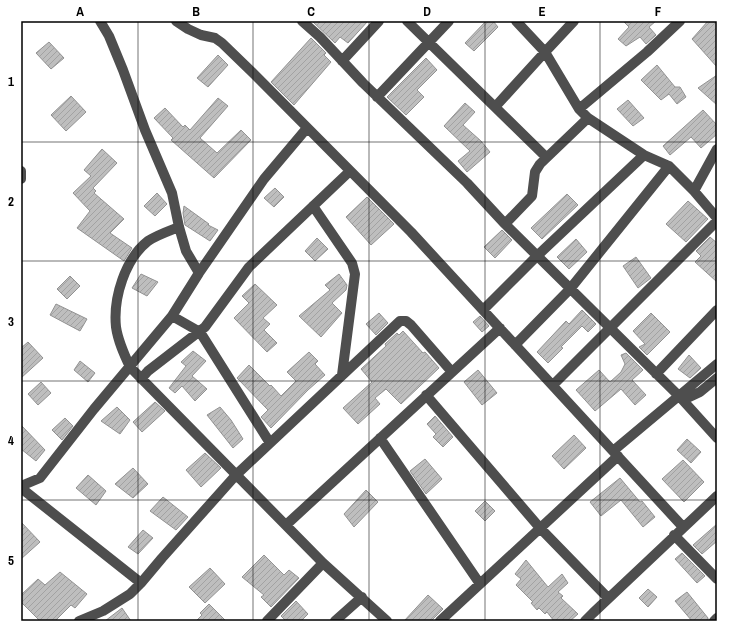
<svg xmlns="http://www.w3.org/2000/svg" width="738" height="642" font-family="'Archivo Narrow',sans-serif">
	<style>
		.building { fill: url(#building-hatch); stroke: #929292 }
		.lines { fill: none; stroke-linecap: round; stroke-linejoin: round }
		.minor { stroke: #4e4e4e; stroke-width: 10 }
		.grid { fill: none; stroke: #000; stroke-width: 1; stroke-opacity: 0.55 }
		.neatline { fill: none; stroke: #000; stroke-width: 1.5 }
		.grid-label { font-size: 13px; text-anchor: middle; font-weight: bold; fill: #000 }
	</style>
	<defs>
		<pattern id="building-hatch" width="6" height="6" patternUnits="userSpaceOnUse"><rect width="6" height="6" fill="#bebebe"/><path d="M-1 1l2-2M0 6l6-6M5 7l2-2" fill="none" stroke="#a2a2a2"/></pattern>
	</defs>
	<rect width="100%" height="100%" fill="#fff"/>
	<path class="building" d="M312 21H368L348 43 340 37 335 43Z
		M486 21H493L498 27 474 51 465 43Z
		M623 21H656L649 27 656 35 646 44 640 37 626 46 618 39 629 27Z
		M708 21H717V67L692 39Z
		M311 38 326 53 324 55 331 62 294 105 271 82Z
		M49 42 64 58 51 69 36 53Z
		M218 55 228 65 208 87 197 78Z
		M426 58 437 70 417 90 424 97 406 115 387 97Z
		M657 65 675 87H680L686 97 677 104 669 94 661 100 641 80Z
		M717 75V105L698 88Z
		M71 96 86 112 66 131 51 115Z
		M218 98 228 106 200 138 217 153 241 130 251 140 214 178 171 140 173 138 154 118 165 108 183 127 185 125 190 130Z
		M628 100 644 118 633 126 617 109Z
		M465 103 475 112 463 125 481 141 490 152 467 172 458 161 470 151 444 126Z
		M703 110 717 125V134L701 148 691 137 670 155 663 146Z
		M102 149 117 163 93 188 96 191 94 193 124 219 110 233 132 248 124 261 77 228 90 211 73 193 91 176 84 170Z
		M275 188 284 197 274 207 264 198Z
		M157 193 167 204 155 216 144 206Z
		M567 194 578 205 542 239 531 228Z
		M367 197 394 224 371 245 346 217Z
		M688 201 708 219 686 242 666 224Z
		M184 206 209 224 208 225 218 230 210 241 185 225 183 213Z
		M502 230 512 240 495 258 484 247Z
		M710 237 717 243V282L695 262 701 256 696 251Z
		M317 238 328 249 315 261 305 251Z
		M576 239 587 252 569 269 557 257Z
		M636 257 651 278 638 288 623 266Z
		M141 274 158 282 147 296 132 288Z
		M339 274 347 285 346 290 332 303 342 313 321 337 299 316 330 290 325 285Z
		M70 276 80 286 67 299 57 289Z
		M255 284 277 305 263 318 270 324 264 330 277 343 267 352 234 318 249 303 242 296Z
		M56 304 87 319 80 331 50 315Z
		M582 310 596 324 588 332 582 326 561 347 563 348 548 363 537 352 566 321 569 324Z
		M379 313 388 323 376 335 366 324Z
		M651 313 670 332 647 355 639 347 645 344 633 331Z
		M480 316 489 326 482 332 473 322Z
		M403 331 423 353 425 352 439 368 401 404 386 389 375 398 380 404 358 424 343 408 372 382 361 369 386 346 385 344 397 333 399 335Z
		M28 342 43 358 21 378V348Z
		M193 351 206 361 192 376 207 389 195 401 182 386 175 393 169 388 186 366 181 362Z
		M309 352 318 361 315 364 325 375 308 390 271 428 261 417 268 410 237 378 249 365 270 386 271 385 281 396 296 381 287 372Z
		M626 353 643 370 632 380 646 395 635 405 621 389 595 411 576 390 599 370 610 382 621 372 625 364 621 355Z
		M689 355 701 368 690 378 678 369Z
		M80 361 95 373 88 382 74 370Z
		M478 370 497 393 482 405 464 382Z
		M41 382 51 393 38 405 28 394Z
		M155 402 165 411 142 432 133 422Z
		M117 407 130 420 120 434 101 421Z
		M220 407 231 420 243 439 233 448 207 415Z
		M435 416 453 437 443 447 433 437 436 434 427 424Z
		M65 418 73 426 62 440 52 430Z
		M21 425 45 450 36 461 21 449Z
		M574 435 586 448 564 469 552 456Z
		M687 439 701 452 691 463 677 450Z
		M205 453 221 468 201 487 186 470Z
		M425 459 442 479 426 494 410 471Z
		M683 460 704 482 684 502 662 479Z
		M133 468 148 484 133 498 115 484Z
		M88 475 106 491 96 505 76 488Z
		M620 478 640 502 642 501 655 517 643 527 621 500 601 516 590 502Z
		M366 490 378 502 354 527 344 514Z
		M163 497 188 517 176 530 150 511Z
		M485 501 495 511 485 521 475 511Z
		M21 522 40 542 21 559Z
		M717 524V541L702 554 693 545Z
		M143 530 153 538 138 554 128 547Z
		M682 553 705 576 697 583 675 559Z
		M264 555 284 575 289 570 299 578 271 607 261 597 264 595 242 577Z
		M526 560 548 587 562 574 568 583 558 592 563 596 561 598 578 614 570 621H554L547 612 545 614 539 608 537 610 531 603 533 602 516 585 521 579 515 574Z
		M210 568 225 584 205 603 189 587Z
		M60 572 87 594 75 608 71 605 55 621H40L21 602V595L38 579 45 585Z
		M648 589 657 597 648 607 639 598Z
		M687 592 708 618V621H692L675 601Z
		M428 595 443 609 431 621H404Z
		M296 601 308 614 301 621H286L281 616Z
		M209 604 226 621H196L202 615 200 613Z
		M122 608 131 621H105Z"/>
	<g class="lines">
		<path class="minor" d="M100 21 109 36 123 70 145 130 172 193 179 227 186 251 199 273
			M176 21 188 29 201 35 215 38 222 43 254 74 411 232 683 527
			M302 21 320 37 363 83 467 183 505 224 679 396 717 438
			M407 21 546 157
			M574 21 545 52 579 109 588 118 644 155 669 166 694 191 717 218
			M342 61 379 21
			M377 97 449 21
			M495 107 545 52 516 21
			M579 109 647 52 680 21
			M21 171V179
			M694 191 717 149
			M313 206 352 263 355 274 342 375
			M505 224 532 196 535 172 540 164 588 118
			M179 227C169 231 157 235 148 241 125 259 113 298 116 327 118 341 124 354 130 367L323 563 387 621
			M483 310 537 256 644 155
			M172 316 200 332 270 443
			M515 345 570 289 669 166
			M656 374 717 310
			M141 379 148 371 205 327 249 267 350 171
			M553 385 717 221
			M426 395 540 528 608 598
			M683 400 700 392 717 378
			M380 438 480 584
			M613 451 717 364
			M21 486 40 478 94 409 172 316 199 273 264 179 307 128
			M21 488 141 583
			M286 525 500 328
			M674 535 717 579
			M79 621 103 611 130 594 141 583 162 558 236 475 400 321H406L411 325 452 372
			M267 621 323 563
			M335 621 362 597
			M440 621 618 456
			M585 621 593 613 717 496
			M714 621 717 618"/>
	</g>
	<path class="grid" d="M138 21V621M253 21V621M369 21V621M485 21V621M600 21V621M21 142H717M21 261H717M21 381H717M21 500H717"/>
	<rect width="738" height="642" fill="none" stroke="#ffffff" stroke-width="44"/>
	<rect x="22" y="22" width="694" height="598" class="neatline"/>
	<g class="grid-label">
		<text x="80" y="16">A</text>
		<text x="196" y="16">B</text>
		<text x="311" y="16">C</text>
		<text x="427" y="16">D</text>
		<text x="542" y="16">E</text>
		<text x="658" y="16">F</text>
		<text x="11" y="86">1</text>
		<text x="11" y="206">2</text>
		<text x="11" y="326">3</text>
		<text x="11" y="445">4</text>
		<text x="11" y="565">5</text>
	</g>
</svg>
